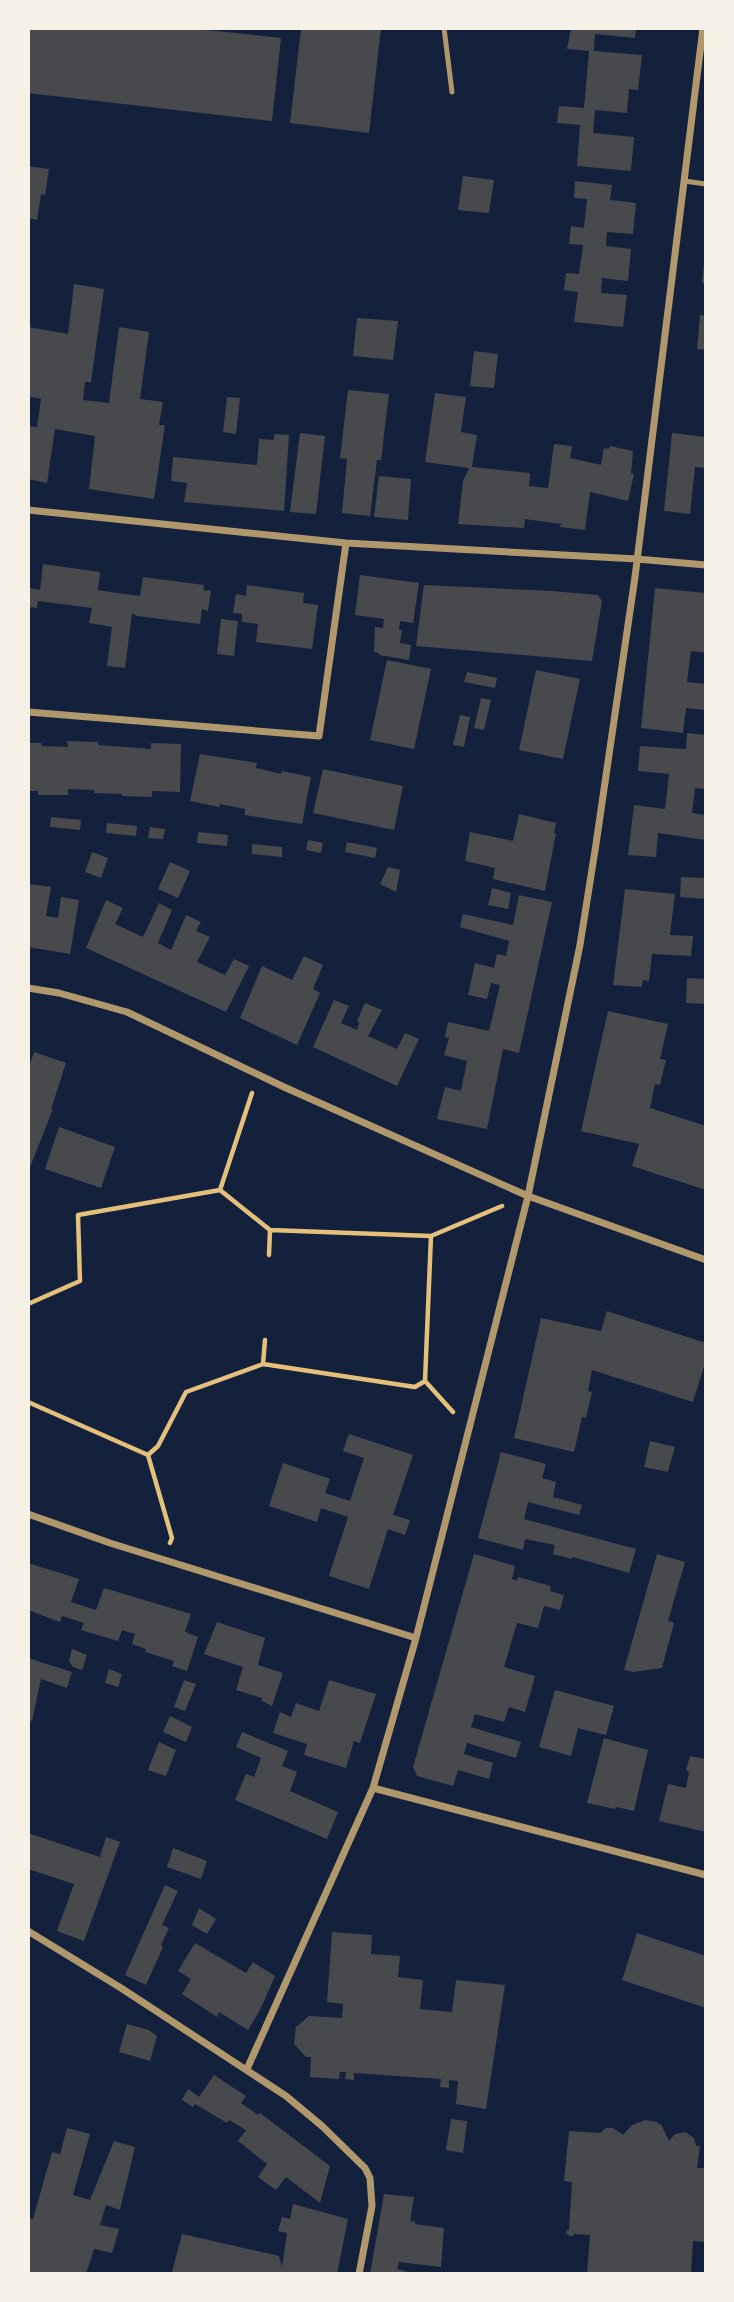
<svg xmlns="http://www.w3.org/2000/svg" width="734" height="2302" font-family="Montserrat,sans-serif">
	<style>
		.building { fill: #48494c }
		.lines { fill: none; stroke-linecap: round; stroke-linejoin: round }
		.path { stroke: #e5c07b; stroke-width: 4.5 }
		.service { stroke: #b1986c; stroke-width: 5 }
		.minor { stroke: #b1986c; stroke-width: 7 }
	</style>
	<rect width="100%" height="100%" fill="#14213d"/>
	<path class="building" d="M28 28H188L281 38 272 121 28 93Z
		M301 28H381L369 133 290 123Z
		M571 28H636L635 38 595 34 594 51 642 55 638 90 629 89 627 113 595 110 593 133 634 137 631 171 577 166 580 125 557 123 559 106 584 108 589 51 567 49Z
		M28 166 49 169 45 195 41 194 37 220 28 218Z
		M463 176 494 180 489 213 458 210Z
		M575 181 612 185 610 200 636 203 633 234 607 232 606 246 631 249 628 281 602 278 601 293 627 295 623 327 574 322 578 292 564 290 566 273 579 274 583 245 569 244 571 226 584 228 587 199 574 198Z
		M704 262H706V283H702Z
		M74 284 104 289 91 382H85L83 400 109 403 119 327 149 332 140 399 163 402 159 425H165L154 499 89 489 95 436 55 429 47 483 28 479V426L37 427 41 399 28 396V327L68 334Z
		M700 315 706 316V350L697 349Z
		M357 318 398 321 393 360 353 356Z
		M474 351 498 354 494 388 470 386Z
		M348 390 389 394 381 460H377L370 516 342 513 347 459 340 458Z
		M435 393 466 397 461 432 477 435 472 467 530 473 529 486 548 488 554 444 572 446 570 458 601 465 604 448 609 449 610 446 633 451 631 473 634 474 628 501 590 492 585 530 560 527 561 524 525 519 524 528 458 524 463 481 469 468 425 462Z
		M227 397 240 398 236 434 223 432Z
		M300 433 325 436 316 514 290 512Z
		M672 433 706 437V468L695 467 690 514 664 511Z
		M274 434 289 435 284 511 184 502 187 483 171 481 173 457 257 465 259 439 274 440Z
		M379 476 411 479 408 520 374 517Z
		M43 564 100 572 98 590 117 593 140 596 143 577 204 585 203 590 211 591 208 611 202 609 200 624 137 616 132 613 125 668 107 666 112 627 89 623 92 608 38 601 37 608 28 607 29 588 40 590Z
		M360 575 419 583 413 623 400 621 399 630H402L400 643 411 645 409 660 379 655V653L374 652 375 627 383 628 384 619 355 615Z
		M247 585 304 593 303 603 318 605 312 649 256 642 258 624 242 622V614L233 613 236 594 246 596Z
		M424 585 552 591 598 595 602 601 592 661 416 646Z
		M655 588 706 593V653L691 651 687 682 706 684V710L686 708 683 733 641 728Z
		M221 619 238 621 234 656 217 654Z
		M387 660 431 669 414 749 370 740Z
		M536 670 580 679 563 759 519 750Z
		M467 672 497 678 495 688 464 682Z
		M481 698 491 700 484 730 474 728Z
		M460 715 470 717 464 747 453 745Z
		M687 733 706 735V789L695 788 692 813 706 815V840L658 833 656 857 628 855 634 805 665 809 669 774 638 771 640 746 686 749Z
		M67 741 98 742V745L151 749V743L181 744 180 792 152 791V797L122 796V794L94 793V790L68 789V795H38V791H28V743H41L42 746 68 747Z
		M200 754 257 763 256 768 281 774 282 771 311 777 302 824 245 815V809L220 804 219 807 190 801Z
		M323 769 403 786 394 830 313 813Z
		M519 814 556 823 554 833H556L545 891 493 879 495 868 465 861 470 832 513 841Z
		M51 817 81 820 80 830 50 827Z
		M107 823 137 826 136 836 106 833Z
		M150 827 165 829 163 839 148 838Z
		M198 832 228 835 227 846 197 843Z
		M308 840 323 843 321 853 306 850Z
		M347 842 377 848 375 858 345 852Z
		M252 844 282 847V857L252 854Z
		M92 852 108 858 101 878 85 872Z
		M170 862 190 871 178 898 158 889Z
		M388 867 400 870 396 892 380 884Z
		M681 877 706 878V899L680 897Z
		M28 884 51 887 46 916 58 918 61 897 79 900 70 954 28 947Z
		M492 888 511 893 508 909 488 905Z
		M625 889 675 894 670 935 693 936 691 956 652 954 649 981 643 980 642 987 613 985Z
		M519 895 552 902 519 1053 503 1049 487 1129 437 1119 445 1087 461 1091 467 1061 444 1055 449 1038 445 1037 448 1022 489 1031 500 985 491 983 487 999 468 995 475 963 494 968 497 954 506 956 509 941 460 927 463 914 513 925Z
		M106 900 123 908 115 924 143 937 159 903 172 910 158 943 171 950 186 915 201 922 196 931 210 937 197 962 225 975 234 959 249 966 226 1012 86 948Z
		M304 956 323 965 313 989 320 993 297 1045 240 1018 262 966 292 980Z
		M687 978 706 979V1004L686 1003Z
		M334 1000 349 1006 341 1023 357 1030 359 1022 357 1021 365 1003 382 1010 368 1036 397 1049 405 1033 419 1039 397 1086 313 1047Z
		M608 1011 668 1024 660 1059 666 1060 660 1085 655 1084 650 1108 706 1126V1190L632 1166 639 1144 581 1131Z
		M34 1052 66 1063 51 1109H53L28 1172V1070Z
		M59 1127 115 1147 101 1188 45 1169Z
		M607 1311 706 1343V1360L693 1402 592 1370 588 1391 592 1392 586 1418 582 1417 574 1452 514 1438 541 1318 601 1331Z
		M349 1434 413 1455 393 1515 410 1520 405 1535 388 1529 369 1589 329 1576 348 1517 321 1508 317 1522 269 1506 283 1463 330 1479 325 1493 350 1501 364 1458 343 1451Z
		M650 1441 675 1447 668 1472 644 1467Z
		M501 1452 546 1464 542 1478 556 1482 553 1497 582 1505 579 1515 528 1502 524 1519 636 1549 629 1573 573 1557 572 1559 553 1554 555 1545 525 1539 523 1550 478 1538Z
		M474 1554 515 1566 512 1579 517 1581 518 1577 551 1586 550 1591 564 1595 560 1610 544 1606 538 1628 517 1623 504 1667 535 1676 525 1712 509 1707 504 1722 475 1714 471 1727 521 1742 516 1758 467 1743 464 1754 493 1763 489 1779 458 1770 453 1786 417 1776 413 1767Z
		M657 1554 685 1562 668 1621 674 1623 662 1668 633 1672 624 1670Z
		M28 1563 79 1579 71 1602 96 1610 104 1588 191 1614 185 1632 198 1637 187 1671 172 1666 174 1661 145 1652 146 1649 132 1644 135 1634 122 1630 118 1641 81 1630 84 1623 62 1616 60 1622 28 1610Z
		M217 1622 265 1638 258 1665 283 1673 272 1706 262 1701V1698L236 1690 243 1667 204 1654Z
		M72 1649 87 1655 82 1670 73 1667 69 1661Z
		M28 1658 72 1672 67 1688 41 1679 32 1721 28 1720Z
		M109 1669 122 1674 118 1687 105 1683Z
		M184 1680 196 1684 185 1711 174 1707Z
		M329 1680 376 1694 360 1743 354 1741 346 1768 304 1755 307 1744 273 1733 280 1712 291 1717 296 1703 319 1711Z
		M555 1690 614 1706 606 1735 578 1728 571 1756 539 1747Z
		M170 1716 192 1727 186 1742 163 1732Z
		M242 1732 288 1751 282 1766 297 1772 290 1791 338 1812 327 1839 235 1800 246 1774 254 1777 261 1758 236 1747Z
		M604 1738 648 1750 634 1811 616 1807 615 1809 587 1803Z
		M159 1742 176 1750 166 1776 148 1770Z
		M690 1756 706 1759V1832L659 1821 668 1784 686 1788 689 1772 686 1770Z
		M28 1833 100 1857 106 1837 120 1842 84 1941 57 1931 74 1884 28 1869Z
		M173 1848 207 1861 201 1879 167 1867Z
		M165 1885 178 1891 162 1925 169 1928 161 1945 163 1947 146 1985 125 1975Z
		M199 1908 216 1919 207 1934 192 1925Z
		M332 1932 372 1935 371 1954 400 1956 398 1977 423 1980 420 2009 452 2012 456 1980 505 1985 486 2109 456 2104 458 2081 449 2080V2088L440 2087 441 2079 354 2073V2080L345 2079 346 2072H340L339 2079 310 2077 311 2057H306L294 2044 296 2027 309 2016 342 2018 343 2004 327 2002Z
		M637 1933 706 1956V2008L622 1980Z
		M195 1943 246 1973 253 1962 275 1976 261 2008 248 2030 219 2012 217 2017 182 1994 191 1979 178 1971Z
		M127 2024 149 2030 157 2036 150 2061 119 2052Z
		M214 2075 246 2096 241 2103 258 2115 260 2113 330 2166 320 2203 286 2177 276 2190 266 2183 258 2177 267 2164 238 2141 246 2130 229 2120 227 2123 195 2104 193 2107 182 2100 188 2089 199 2097Z
		M451 2119 467 2121 463 2153 446 2150Z
		M645 2120 657 2122 662 2126 669 2141 675 2134 685 2132 694 2138 696 2146H700L697 2168H706V2242L693 2241 691 2274H587L590 2235 574 2234 573 2236H568L569 2234H566L567 2230H569L572 2182 564 2181 569 2131 600 2133 606 2128H613L623 2135 632 2125Z
		M67 2128 90 2134 73 2195 90 2200 114 2141 135 2147 120 2210 106 2205 100 2225 119 2229 112 2253 94 2249 86 2274H28V2218L33 2219 52 2152 60 2154Z
		M384 2194 414 2197 410 2221 415 2222V2224L444 2228 441 2267 399 2262 397 2269 406 2271 405 2274H370Z
		M293 2204 348 2219 337 2274H174L172 2272 182 2234 279 2256 282 2267 287 2233 278 2231 282 2217 290 2219Z"/>
	<g class="lines">
		<path class="path" d="M252 1093 220 1190 270 1230 431 1236 502 1206
			M269 1255 270 1230
			M28 1304 80 1281 78 1215 220 1190
			M263 1364 265 1340
			M425 1381 431 1236
			M28 1402 148 1455 172 1538 170 1543
			M148 1455 158 1446 186 1392 263 1364 415 1387 425 1381 453 1412"/>
		<path class="service" d="M444 28 452 92
			M684 181 706 184"/>
		<path class="minor" d="M28 510 346 543 637 559 706 565
			M28 712 319 736 346 543
			M28 988 59 993 127 1012 284 1087 528 1196 706 1260
			M28 1514 110 1543 416 1638
			M373 1788 706 1875
			M28 1931 121 1988 286 2096 322 2126 365 2168 370 2178 372 2206 359 2274
			M247 2069 373 1788 416 1638 528 1196 580 945 596 844 635 577 703 28"/>
	</g>
	<rect width="734" height="2302" fill="none" stroke="#f6f1e7" stroke-width="60"/>
</svg>
